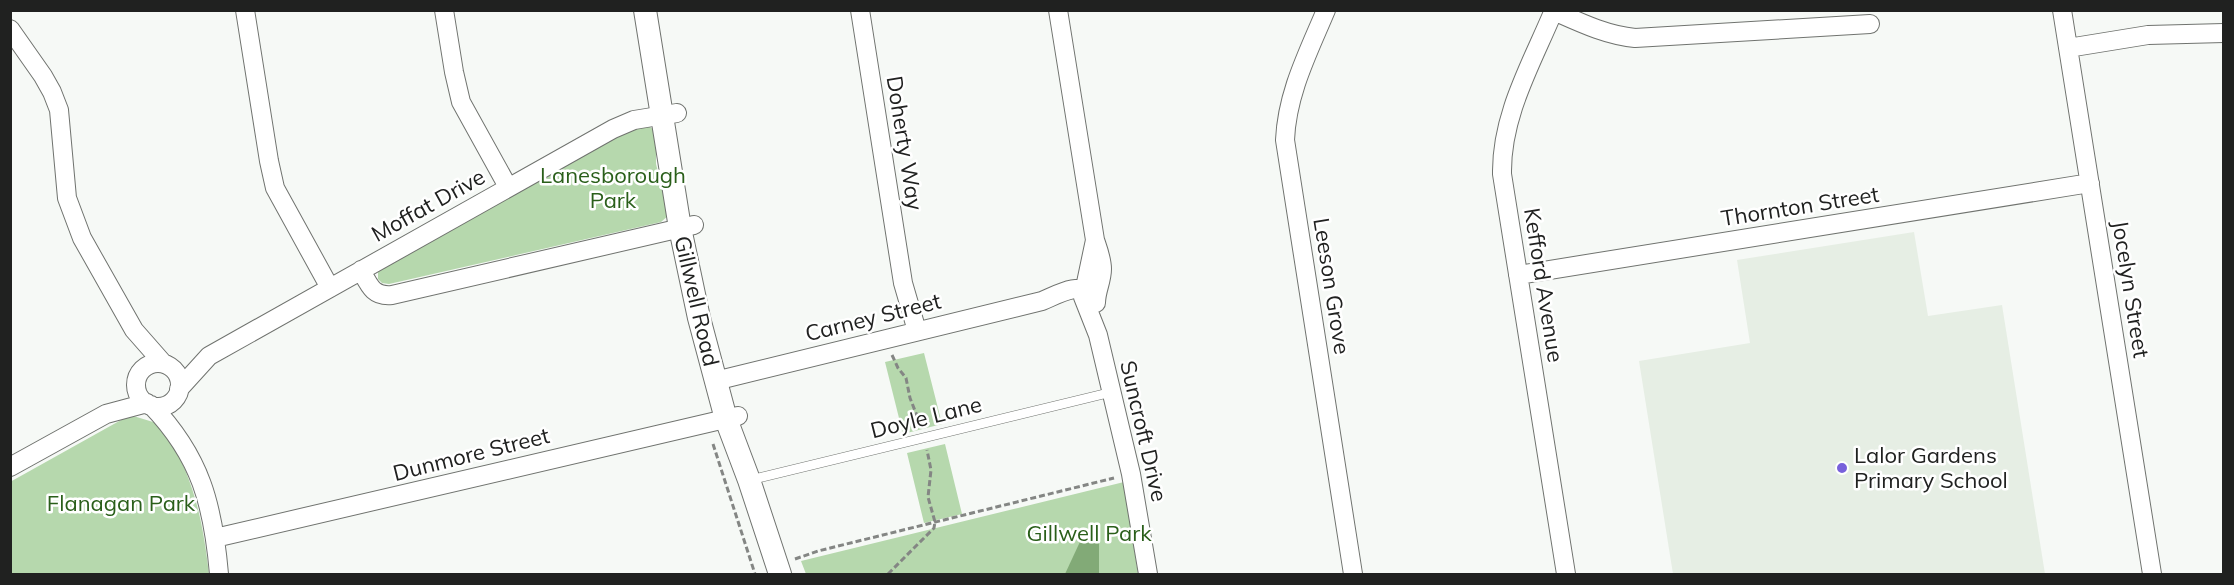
<svg xmlns="http://www.w3.org/2000/svg" width="2234" height="585" font-family="Mulish,sans-serif">
	<style>
		.built { fill: #e6eee4 }
		.green { fill: #b6d8ad }
		.water { fill: #82aa77 }
		.lines { fill: none; stroke-linecap: round; stroke-linejoin: round }
		.service-casing { stroke: #70736f; stroke-width: 10 }
		.minor-casing { stroke: #70736f; stroke-width: 20 }
		.tertiary-casing { stroke: #70736f; stroke-width: 24 }
		.path { stroke: #848684; stroke-width: 3; stroke-dasharray: 6 3; stroke-linecap: butt }
		.service { stroke: #fff; stroke-width: 9 }
		.minor { stroke: #fff; stroke-width: 18 }
		.tertiary { stroke: #fff; stroke-width: 22 }
		.poi-dot { fill: #7860db; stroke: #fff; stroke-width: 2 }
		.labels { text-anchor: middle; dominant-baseline: central; stroke-width: 5; stroke-linejoin: round; paint-order: stroke }
		.street-label { font-size: 22px; fill: #202120; stroke: #fff }
		.park-label { font-size: 22px; fill: #2a5f1a; stroke: #fff }
		.poi-label { font-size: 22px; fill: #202120; stroke: #fff; text-anchor: start }
	</style>
	<rect width="100%" height="100%" fill="#f6f9f6"/>
	<path class="built" d="M1914 232 1928 316 2002 305 2045 574H1673L1639 361 1750 343 1737 260Z"/>
	<path class="green" d="M641 125 650 127 656 131V164L669 215 661 222 389 284 382 283 378 279V270L625 130Z
		M924 353 942 424 903 434 885 362Z
		M130 415 163 425C193 478 202 514 209 574H11L10 482Z
		M945 444 962 514 924 523 907 453Z
		M1124 482 1138 574H806L801 561Z"/>
	<path class="water" d="M1085 531 1099 536V574H1065Z"/>
	<g class="lines">
		<defs>
			<path id="service" d="M750 480 1112 392"/>
			<path id="minor" d="M245 10 269 161 275 188 330 288
				M444 10 454 72 461 102 508 187
				M860 10 903 283 917 331
				M1058 10 1095 240C1098 249 1102 259 1102 269 1102 281 1096 291 1096 303
				M1326 10C1308 53 1287 93 1285 140L1353 574
				M1554 10C1532 63 1501 115 1502 174L1566 574
				M2062 10 2152 574
				M1554 11C1581 23 1606 35 1635 38L1870 24
				M10 29 43 76 52 92 59 110 67 198 82 238 134 330 163 363
				M2068 48 2148 35 2224 33
				M1095 240 1083 297 1098 335 1131 474 1148 574
				M361 270C369 285 373 297 392 295L694 225
				M1518 275 2090 183
				M136 385a22 22 0 1 1 44 0a22 22 0 1 1-44 0Z
				M715 381 1042 301C1061 293 1076 283 1096 293
				M179 389 209 356 613 129 634 120 677 113
				M151 405C201 457 213 505 219 574
				M10 467 106 414 147 403
				M215 538 738 416"/>
			<path id="tertiary" d="M645 10 680 228 699 318 726 419 749 480 780 574"/>
		</defs>
		<use href="#service" class="service-casing"/>
		<use href="#minor" class="minor-casing"/>
		<use href="#tertiary" class="tertiary-casing"/>
		<path class="path" d="M892 355 898 368 906 378 910 398 921 426
			M713 444 755 574
			M795 559 818 551 1114 478
			M888 574 934 528 935 522 928 497 931 470 927 450"/>
		<use href="#service" class="service"/>
		<use href="#minor" class="minor"/>
		<use href="#tertiary" class="tertiary"/>
	</g>
	<circle class="poi-dot" cx="1842" cy="468" r="6"/>
	<g class="labels">
		<g class="street-label">
			<text transform="translate(905 143) rotate(81)">Doherty Way</text>
			<text transform="translate(428 205) rotate(-29)">Moffat Drive</text>
			<text transform="translate(1800 206) rotate(-9)">Thornton Street</text>
			<text transform="translate(1544 285) rotate(81)">Kefford Avenue</text>
			<text transform="translate(1332 286) rotate(81)">Leeson Grove</text>
			<text transform="translate(2131 289) rotate(81)">Jocelyn Street</text>
			<text transform="translate(697 301) rotate(77)">Gillwell Road</text>
			<text transform="translate(873 317) rotate(-14)">Carney Street</text>
			<text transform="translate(926 417) rotate(-14)">Doyle Lane</text>
			<text transform="translate(1144 431) rotate(77)">Suncroft Drive</text>
			<text transform="translate(471 454) rotate(-14)">Dunmore Street</text>
		</g>
		<g class="park-label">
			<text x="613" y="175">Lanesborough<tspan x="613" dy="25">Park</tspan></text>
			<text x="121" y="503">Flanagan Park</text>
			<text x="1089" y="533">Gillwell Park</text>
		</g>
		<g class="poi-label">
			<text x="1854" y="455">Lalor Gardens<tspan x="1854" dy="25">Primary School</tspan></text>
		</g>
	</g>
	<rect width="2234" height="585" fill="none" stroke="#202120" stroke-width="24"/>
</svg>
